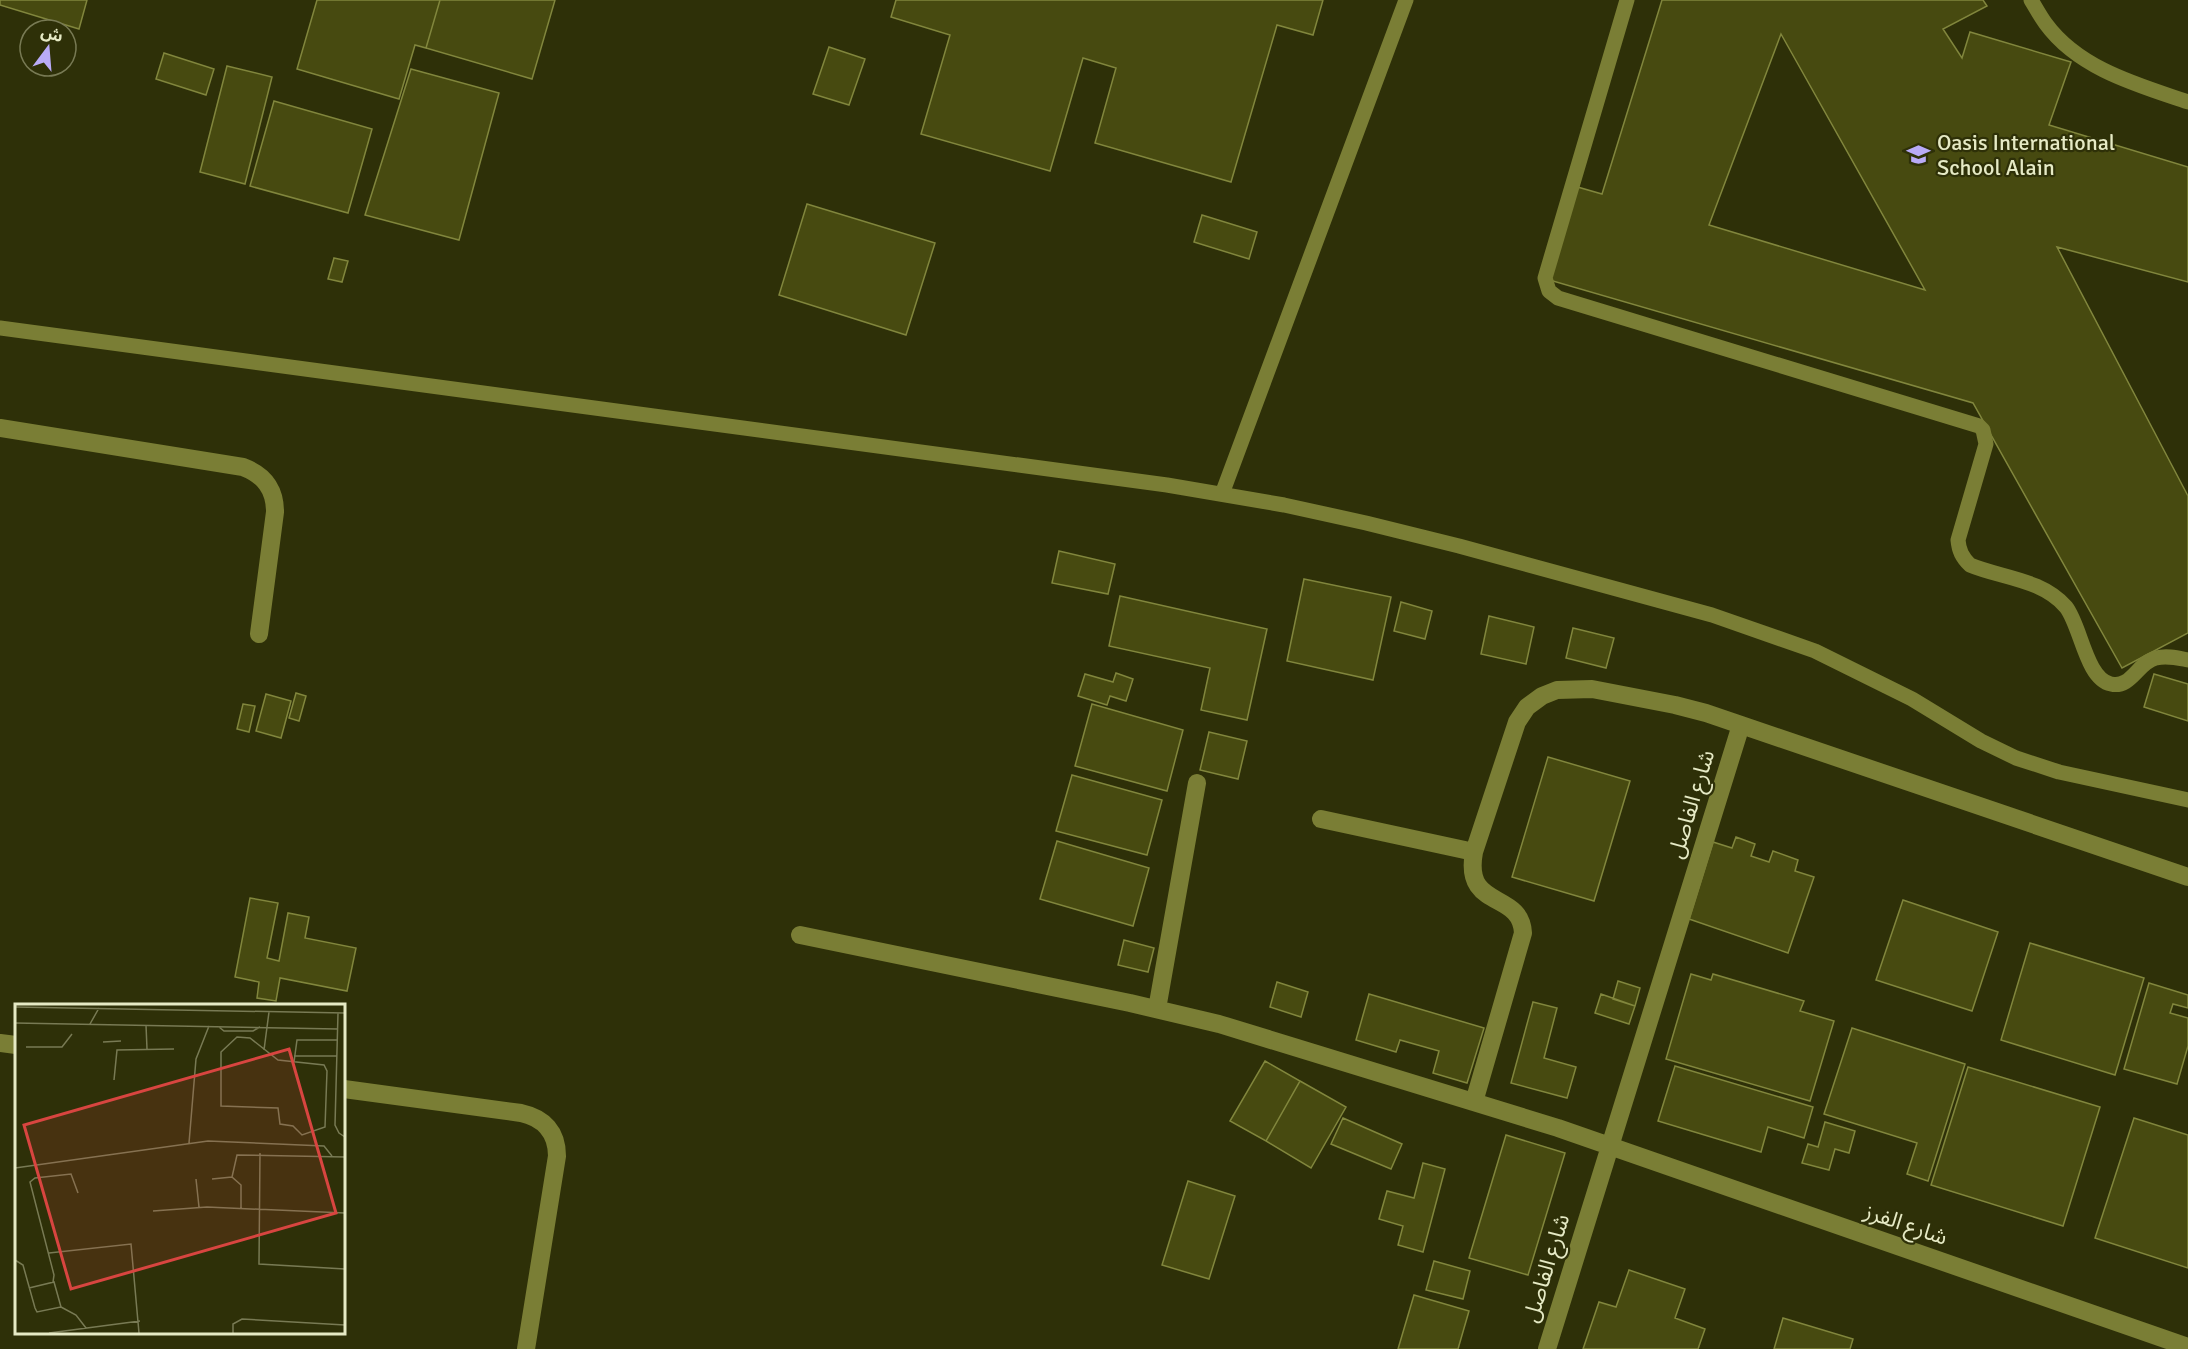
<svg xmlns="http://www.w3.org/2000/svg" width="2188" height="1349" font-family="Signika,'Noto Sans Arabic',sans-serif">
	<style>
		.building { fill: #474a10; stroke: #81863d; stroke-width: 1.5; fill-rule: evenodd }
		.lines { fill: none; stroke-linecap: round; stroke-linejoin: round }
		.lane { stroke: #7a7e35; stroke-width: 15 }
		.street { stroke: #7a7e35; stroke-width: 18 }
		.labels { text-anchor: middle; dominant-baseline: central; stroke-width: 4.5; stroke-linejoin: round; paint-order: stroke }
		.poi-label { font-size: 22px; fill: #e6eac5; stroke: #2e3008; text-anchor: start }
		.street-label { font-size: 22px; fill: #e6eac5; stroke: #2e3008 }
		.inset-road { fill: none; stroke: #787a54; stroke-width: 1.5 }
		.view { fill: #d84540; fill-opacity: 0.15; stroke: #d84540; stroke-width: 3 }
		.inset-edge { fill: none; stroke: #e6eac5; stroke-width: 3 }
	</style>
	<rect width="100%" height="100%" fill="#2e3008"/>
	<path class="building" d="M0 0H87L79 29 0 5Z
		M317 0H440L426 48 415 45 399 99 297 69Z
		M440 0H555L532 79 426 48Z
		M896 0H1323L1313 35 1277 25 1231 182 1095 143 1116 68 1083 58 1050 171 921 134 950 35 891 17Z
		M1662 0H1983L1987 6 1943 29 1962 58 1970 32 2071 62 2049 125 2188 167V282L2057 247 2188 496V633L2122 668 1973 403 1546 279 1574 186 1602 194ZM1781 34 1925 290 1709 225Z
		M829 47 865 59 849 105 813 94Z
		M164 53 214 69 206 95 156 79Z
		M227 66 272 77 245 184 200 172Z
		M411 69 499 93 459 240 365 215Z
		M274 101 372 129 348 213 250 186Z
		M807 204 935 243 906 335 779 295Z
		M1202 215 1257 232 1249 259 1194 242Z
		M334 258 348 261 342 282 328 279Z
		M1059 551 1115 564 1108 594 1052 583Z
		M1304 579 1391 597 1373 680 1287 661Z
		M1120 596 1267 629 1247 720 1201 710 1210 668 1109 646Z
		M1401 602 1432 611 1425 639 1394 631Z
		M1489 616 1534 627 1526 664 1481 654Z
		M1573 628 1614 638 1606 668 1566 658Z
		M1116 673 1133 679 1126 701 1110 696 1107 705 1078 696 1085 674 1113 682Z
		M2154 674 2188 684V721L2144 707Z
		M296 693 306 696 299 721 289 718Z
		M266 694 291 701 281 738 256 731Z
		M243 704 255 706 249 732 237 729Z
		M1092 704 1183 730 1167 791 1075 766Z
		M1209 732 1247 741 1238 779 1200 770Z
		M1548 757 1630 781 1594 901 1512 877Z
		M1072 775 1162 800 1147 855 1056 831Z
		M1736 837 1755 844 1751 856 1769 862 1773 851 1798 860 1795 871 1814 877 1788 953 1689 919 1713 842 1732 848Z
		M1057 841 1149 868 1133 926 1040 899Z
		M250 898 278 903 267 958 279 961 288 913 309 917 305 938 356 948 347 991 280 978 276 1001 257 998 259 982 235 977Z
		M1903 900 1998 932 1972 1011 1876 980Z
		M1124 940 1154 948 1148 972 1118 965Z
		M2030 943 2144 978 2115 1075 2001 1040Z
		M1691 974 1711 980 1713 974 1804 1001 1800 1011 1834 1021 1810 1101 1666 1059Z
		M1618 981 1640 988 1635 1006 1613 999Z
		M1277 982 1308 992 1301 1017 1270 1007Z
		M2149 983 2188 995V1008L2173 1004 2170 1013 2188 1018V1046L2177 1084 2124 1069Z
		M1369 994 1484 1028 1467 1083 1433 1073 1439 1051 1400 1040 1396 1052 1356 1040Z
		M1601 994 1635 1006 1629 1024 1595 1013Z
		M1533 1002 1557 1008 1544 1058 1576 1067 1567 1098 1511 1083Z
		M1852 1028 1965 1064 1928 1181 1907 1174 1917 1143 1824 1114Z
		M1265 1061 1300 1081 1266 1141 1230 1121Z
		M1675 1066 1813 1107 1804 1138 1768 1127 1761 1152 1658 1121Z
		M1968 1067 2100 1107 2063 1226 1931 1185Z
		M1300 1081 1346 1107 1311 1168 1266 1141Z
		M1343 1118 1402 1144 1391 1169 1331 1144Z
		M2134 1118 2188 1135V1268L2095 1238Z
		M1825 1122 1855 1131 1849 1153 1835 1149 1829 1170 1802 1163 1808 1144 1818 1147Z
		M1506 1135 1565 1153 1528 1275 1469 1258Z
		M1423 1163 1445 1169 1423 1252 1398 1245 1403 1226 1379 1219 1387 1191 1414 1198Z
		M1188 1181 1235 1196 1209 1279 1162 1265Z
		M1434 1261 1470 1271 1463 1299 1426 1290Z
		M1629 1270 1685 1289 1675 1318 1705 1329 1698 1349H1583L1599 1302 1616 1307Z
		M1414 1295 1469 1311 1458 1349H1398Z
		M1783 1318 1853 1339 1850 1349H1774Z"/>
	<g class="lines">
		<path class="lane" d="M1627 0 1545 278 1549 291 1558 298 1979 426 1983 430 1986 444 1958 540C1959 551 1962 557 1970 565 2001 578 2042 579 2066 607 2081 626 2086 679 2111 684 2131 689 2138 662 2156 658 2167 655 2178 658 2188 660
			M2031 0C2036 8 2040 16 2046 24 2079 69 2138 85 2188 102
			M0 328 1167 485 1284 505 1366 523 1459 546 1712 615 1815 651 1912 699 1981 741 2016 758 2059 772 2188 800
			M1222 494 1406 0"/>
		<path class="street" d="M0 428 243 467C264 475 275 489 275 512L259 634
			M1321 819 1474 852
			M800 935 1130 1003 1219 1024 1558 1128 2188 1347
			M1157 1009 1197 783
			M0 1043 16 1045
			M344 1089 521 1113C544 1118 557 1132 557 1156L526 1349
			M1474 1102 1523 933C1521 890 1463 911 1474 852L1517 722 1527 707 1542 696 1557 690 1592 689 1675 705 1706 713 2188 877
			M1547 1349 1741 725"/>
	</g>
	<defs>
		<symbol id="school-bare" viewBox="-9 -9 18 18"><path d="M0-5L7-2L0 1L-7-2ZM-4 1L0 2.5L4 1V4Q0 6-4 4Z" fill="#b9abf7" stroke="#2e3008" stroke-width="2.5" paint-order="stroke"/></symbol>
	</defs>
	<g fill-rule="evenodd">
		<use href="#school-bare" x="1902" y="138" width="33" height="33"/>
	</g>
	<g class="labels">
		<g class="poi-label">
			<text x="1937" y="142">Oasis International<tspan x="1937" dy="25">School Alain</tspan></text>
		</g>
		<g class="street-label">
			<text transform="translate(1691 804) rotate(-73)">شارع الفاصل</text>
			<text transform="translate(1906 1224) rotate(19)">شارع الفرز</text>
			<text transform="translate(1546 1268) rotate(-73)">شارع الفاصل</text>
		</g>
	</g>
	<g transform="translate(15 1004)">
		<rect width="330" height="330" fill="#2e3008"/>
		<path class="inset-road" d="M0 3 330 9M323 9 320 121 324 129 330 133M0 19 323 25M75 20 84 4M131 21 132 45M204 23 209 27H238L245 23M222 33 235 34 263 56 309 61 312 67 310 123 287 131 278 122 265 120 263 104 206 102V48ZM88 38 106 37M11 43H47L57 30M249 46 254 8M279 52H322M279 58 282 36H322M99 76 102 46 159 45M174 139 181 55 194 22M245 149 244 260 330 265M0 164 193 137 309 142 317 152M181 175 184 203M197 175 217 173M226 204V181L217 173 222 151 330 153M138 207 192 203 330 209M34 249 116 240 124 329M0 256 8 261 20 304 22 308 46 303 39 278 14 284M38 278 39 271 15 178 20 174 56 170 63 189M46 303 61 311 71 324M34 329 125 317M218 329V320L227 315 330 321"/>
		<path class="view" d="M274 45 321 209 56 285 9 121Z"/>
		<rect width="330" height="330" class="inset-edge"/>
	</g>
	<g transform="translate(48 48) rotate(16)"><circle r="28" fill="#2e3008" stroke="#787a54" stroke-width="1.5"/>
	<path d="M0-4.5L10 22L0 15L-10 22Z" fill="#b9abf7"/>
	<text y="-9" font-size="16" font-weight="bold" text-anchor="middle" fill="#e6eac5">ش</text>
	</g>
</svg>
